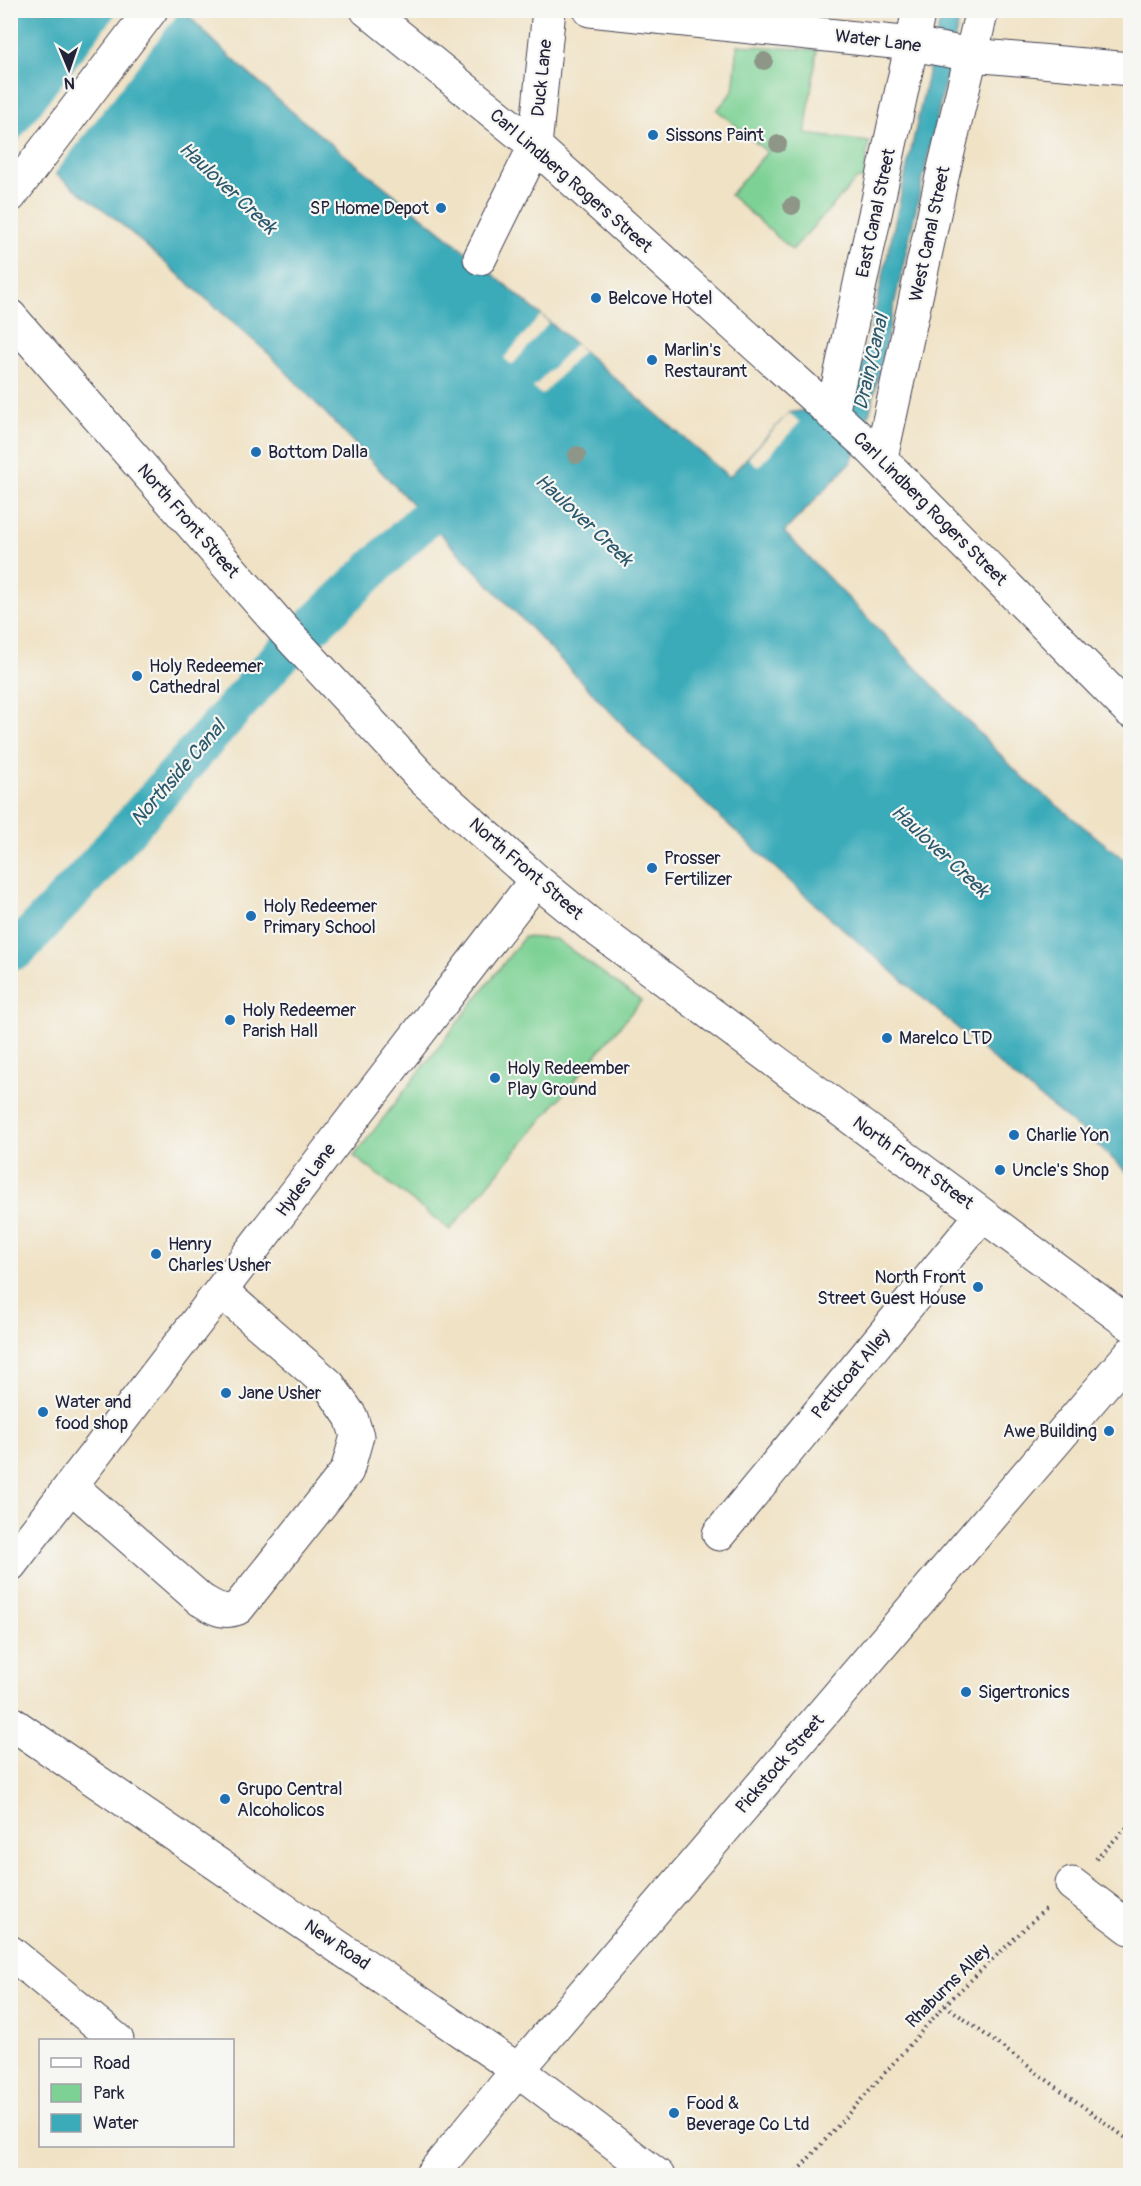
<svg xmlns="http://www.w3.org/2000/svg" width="1141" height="2186" font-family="Pangolin,sans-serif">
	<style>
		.green { fill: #7dd194; stroke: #507a68; stroke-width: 1.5 }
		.water { fill: #3babb9; stroke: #2e667a; stroke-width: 1.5 }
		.pier { fill: #f0e2c5 }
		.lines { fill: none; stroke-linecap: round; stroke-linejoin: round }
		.canal { stroke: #3babb9; stroke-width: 39 }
		.minor-casing { stroke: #413f50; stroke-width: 35 }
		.major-casing { stroke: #413f50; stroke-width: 35 }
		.path { stroke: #413f50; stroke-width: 4; stroke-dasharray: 1.5 4.5; stroke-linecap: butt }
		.minor { stroke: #fff; stroke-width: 33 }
		.major { stroke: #fff; stroke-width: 33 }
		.tree { fill: #8e9688 }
		.poi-dot { fill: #1f6fb2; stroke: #f6f6f2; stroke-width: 2 }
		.labels { text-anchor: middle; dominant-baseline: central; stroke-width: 4.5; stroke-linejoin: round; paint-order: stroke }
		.street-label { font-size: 18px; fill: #22223b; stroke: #f6f6f2 }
		.poi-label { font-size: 18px; fill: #22223b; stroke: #f6f6f2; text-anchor: start }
		.water-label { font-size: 20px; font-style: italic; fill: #2c596d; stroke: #f6f6f2 }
	</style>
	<rect width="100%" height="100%" fill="#f6f6f2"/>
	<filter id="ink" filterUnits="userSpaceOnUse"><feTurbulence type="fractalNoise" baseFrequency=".0167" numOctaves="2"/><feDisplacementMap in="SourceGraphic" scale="12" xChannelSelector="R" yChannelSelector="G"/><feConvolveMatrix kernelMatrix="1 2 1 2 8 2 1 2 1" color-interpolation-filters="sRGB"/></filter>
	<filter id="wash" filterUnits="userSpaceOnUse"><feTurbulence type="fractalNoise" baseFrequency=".008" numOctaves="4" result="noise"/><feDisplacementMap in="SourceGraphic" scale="24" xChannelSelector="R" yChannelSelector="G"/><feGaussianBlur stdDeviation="1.35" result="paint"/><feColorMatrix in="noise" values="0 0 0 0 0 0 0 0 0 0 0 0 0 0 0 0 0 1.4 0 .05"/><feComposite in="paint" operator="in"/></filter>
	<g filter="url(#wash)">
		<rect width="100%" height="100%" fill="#f0e2c5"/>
		<path class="green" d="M738 45 817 50 805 134 869 142 863 180 857 179 792 250 730 195 767 152 717 110 733 91Z
			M524 937 556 939 641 1001 450 1230 354 1156Z"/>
		<path class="water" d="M10 11H184C267 98 366 171 460 247 551 322 640 400 729 477L789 413 855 401 942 11H961L870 411 851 462 784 532 1024 779 1130 864V1175L1087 1135 1007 1071 818 907 645 748 270 355 112 216 30 155 11 136Z"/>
		<path class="pier" d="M118 11H180L53 176 28 158 15 145Z
			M541 315 549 323 512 365 504 358Z
			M575 344 583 351 542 395 533 388Z
			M789 413 800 422 758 467 748 458Z"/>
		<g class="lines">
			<path class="canal" d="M10 949 17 950 85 878 277 660 464 482"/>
		</g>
	</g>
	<g filter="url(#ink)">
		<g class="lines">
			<defs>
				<path id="minor" d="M367 10 535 146 867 445 1130 711
					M480 258 535 146 549 10
					M10 316 283 629 424 780 536 880 591 925 1130 1324
					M832 414 919 10
					M881 458 942 177 982 10
					M71 1486 201 1600C215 1608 222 1614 238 1608L347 1471 357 1436 351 1417 329 1385 221 1291
					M719 1534 982 1215
					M10 1565 536 880
					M10 1722 518 2070 658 2176
					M1072 1884 1130 1928
					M10 1952 117 2040
					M431 2176 518 2070 1130 1354"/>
				<path id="major" d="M590 10 912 44 972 55 1130 69
					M10 196 151 10"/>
			</defs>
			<use href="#minor" class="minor-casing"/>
			<use href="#major" class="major-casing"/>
			<path class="path" d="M1096 1859 1130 1824
				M945 2005 1130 2141
				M793 2176 945 2005 1046 1908"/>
			<use href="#minor" class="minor"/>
			<use href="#major" class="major"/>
		</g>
		<g class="tree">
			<circle cx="764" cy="61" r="9"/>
			<circle cx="778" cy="144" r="9"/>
			<circle cx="792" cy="206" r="9"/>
			<circle cx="577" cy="455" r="9"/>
		</g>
	</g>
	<g class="poi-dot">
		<circle cx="653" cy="135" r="6"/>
		<circle cx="441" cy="208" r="6"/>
		<circle cx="596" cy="298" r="6"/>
		<circle cx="652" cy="360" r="6"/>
		<circle cx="256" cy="452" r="6"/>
		<circle cx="137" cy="676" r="6"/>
		<circle cx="652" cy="868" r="6"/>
		<circle cx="251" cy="916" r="6"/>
		<circle cx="230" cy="1020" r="6"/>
		<circle cx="887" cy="1038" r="6"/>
		<circle cx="495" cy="1078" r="6"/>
		<circle cx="1014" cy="1135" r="6"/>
		<circle cx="1000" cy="1170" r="6"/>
		<circle cx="156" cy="1254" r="6"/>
		<circle cx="978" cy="1287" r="6"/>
		<circle cx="226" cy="1393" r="6"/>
		<circle cx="43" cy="1412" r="6"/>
		<circle cx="1109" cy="1431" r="6"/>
		<circle cx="966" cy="1692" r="6"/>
		<circle cx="225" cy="1799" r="6"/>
		<circle cx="674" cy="2113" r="6"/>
	</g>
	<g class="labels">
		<g class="street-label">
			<text transform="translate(878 41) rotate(7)">Water Lane</text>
			<text transform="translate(542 78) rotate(-84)">Duck Lane</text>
			<text transform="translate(571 181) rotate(41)">Carl Lindberg Rogers Street</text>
			<text transform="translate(876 213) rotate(-78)">East Canal Street</text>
			<text transform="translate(930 234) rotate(-78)">West Canal Street</text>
			<text transform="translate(930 509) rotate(45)">Carl Lindberg Rogers Street</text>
			<text transform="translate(188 521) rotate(49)">North Front Street</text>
			<text transform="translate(526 869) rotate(41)">North Front Street</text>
			<text transform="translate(913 1163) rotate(36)">North Front Street</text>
			<text transform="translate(306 1180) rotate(-53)">Hydes Lane</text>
			<text transform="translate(851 1374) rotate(-50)">Petticoat Alley</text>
			<text transform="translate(780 1764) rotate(-49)">Pickstock Street</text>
			<text transform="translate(337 1945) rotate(34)">New Road</text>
			<text transform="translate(948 1986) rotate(-45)">Rhaburns Alley</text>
		</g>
		<g class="poi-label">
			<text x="665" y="135">Sissons Paint</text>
			<text x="429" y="208" text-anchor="end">SP Home Depot</text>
			<text x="608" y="298">Belcove Hotel</text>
			<text x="664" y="350">Marlin's<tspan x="664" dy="21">Restaurant</tspan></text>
			<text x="268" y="452">Bottom Dalla</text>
			<text x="149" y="666">Holy Redeemer<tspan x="149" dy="21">Cathedral</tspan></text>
			<text x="664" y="858">Prosser<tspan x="664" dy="21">Fertilizer</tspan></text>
			<text x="263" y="906">Holy Redeemer<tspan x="263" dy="21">Primary School</tspan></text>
			<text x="242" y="1010">Holy Redeemer<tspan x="242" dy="21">Parish Hall</tspan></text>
			<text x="899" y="1038">Marelco LTD</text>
			<text x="507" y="1068">Holy Redeember<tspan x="507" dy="21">Play Ground</tspan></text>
			<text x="1026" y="1135">Charlie Yon</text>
			<text x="1012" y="1170">Uncle's Shop</text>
			<text x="168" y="1244">Henry<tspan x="168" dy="21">Charles Usher</tspan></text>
			<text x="966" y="1277" text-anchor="end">North Front<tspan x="966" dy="21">Street Guest House</tspan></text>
			<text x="238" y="1393">Jane Usher</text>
			<text x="55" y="1402">Water and<tspan x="55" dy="21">food shop</tspan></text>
			<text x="1097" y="1431" text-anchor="end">Awe Building</text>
			<text x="978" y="1692">Sigertronics</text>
			<text x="237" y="1789">Grupo Central<tspan x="237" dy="21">Alcoholicos</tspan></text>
			<text x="686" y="2103">Food &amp;<tspan x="686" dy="21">Beverage Co Ltd</tspan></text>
		</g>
		<g class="water-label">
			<text transform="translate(228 188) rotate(43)">Haulover Creek</text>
			<text transform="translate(871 362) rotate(-77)">Drain/Canal</text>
			<text transform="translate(584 520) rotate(43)">Haulover Creek</text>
			<text transform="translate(178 773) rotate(-49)">Northside Canal</text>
			<text transform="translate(940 851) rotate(43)">Haulover Creek</text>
		</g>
	</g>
	<rect width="1141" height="2186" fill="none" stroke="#f6f6f2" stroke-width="36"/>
	<rect x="39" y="2039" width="195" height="108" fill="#f6f6f2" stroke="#a1a1a9" stroke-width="1.5"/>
	<rect x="51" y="2058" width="30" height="9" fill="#ffffff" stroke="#a1a1a9" stroke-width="1.5"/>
	<text x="93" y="2069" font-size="18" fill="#22223b">Road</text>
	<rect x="51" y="2084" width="30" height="18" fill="#7dd194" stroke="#a1a1a9" stroke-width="1.5"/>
	<text x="93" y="2099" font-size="18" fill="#22223b">Park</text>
	<rect x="51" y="2114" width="30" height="18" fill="#3babb9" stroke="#a1a1a9" stroke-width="1.5"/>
	<text x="93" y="2129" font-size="18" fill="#22223b">Water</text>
	<g transform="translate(69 69) rotate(178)" stroke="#f6f6f2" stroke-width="4.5" paint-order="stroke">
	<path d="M0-4.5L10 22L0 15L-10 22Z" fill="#22223b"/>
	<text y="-9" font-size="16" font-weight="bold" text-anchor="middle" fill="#22223b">N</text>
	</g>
</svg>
